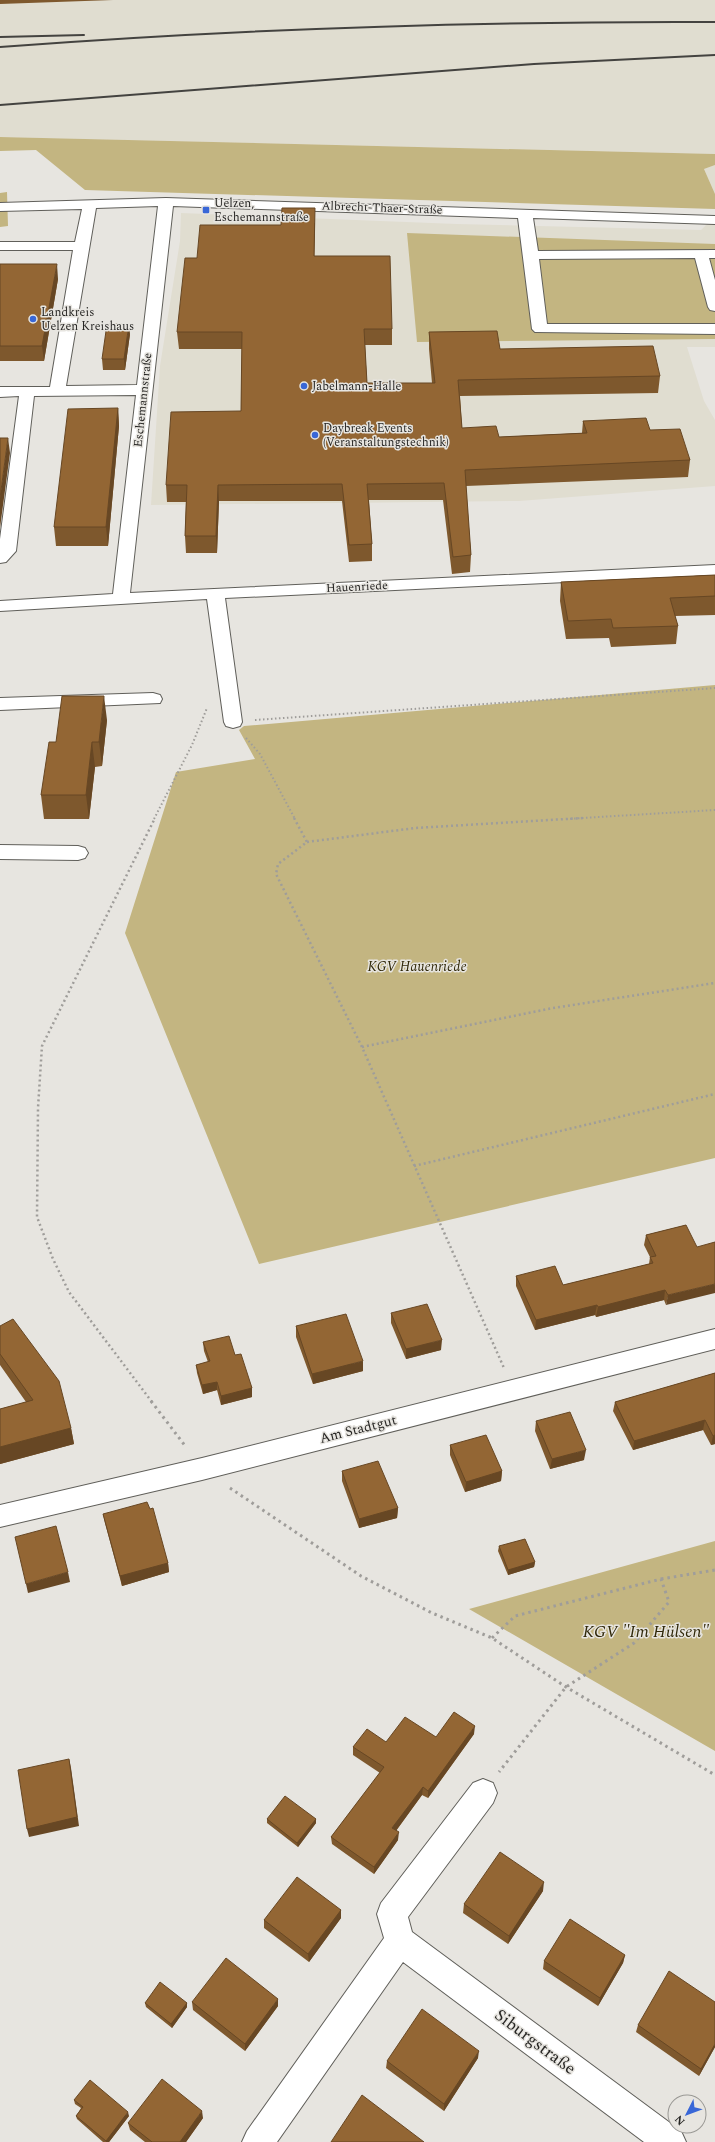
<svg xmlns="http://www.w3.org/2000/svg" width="715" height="2142" font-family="Spectral,serif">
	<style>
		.built { fill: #e0ddd0 }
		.green { fill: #c3b581 }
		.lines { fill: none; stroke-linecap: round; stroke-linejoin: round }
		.minor-casing { stroke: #605f5a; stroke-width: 2 }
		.path-far2 { stroke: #9f9d9a; stroke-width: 2; stroke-dasharray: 1.5 2.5; stroke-linecap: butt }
		.path-far1 { stroke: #9f9d9a; stroke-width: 2.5; stroke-dasharray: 2 3; stroke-linecap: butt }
		.path { stroke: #9f9d9a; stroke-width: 3; stroke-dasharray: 2.5 4; stroke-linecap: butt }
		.minor { fill: #fff; fill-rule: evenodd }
		.rail { stroke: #444340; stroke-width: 2 }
		.wall { fill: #7e582d }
		.shaded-wall { fill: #674724 }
		.building { fill: #936634; stroke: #674724 }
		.poi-dot { fill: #3967d7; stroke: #e7e5e0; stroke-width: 1.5 }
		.labels { text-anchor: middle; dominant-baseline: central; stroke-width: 3; stroke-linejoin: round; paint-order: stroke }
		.far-poi-label { font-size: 12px; fill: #272624; stroke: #e7e5e0; text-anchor: start }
		.far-street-label { font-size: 12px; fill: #272624; stroke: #e7e5e0 }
		.park-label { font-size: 14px; font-style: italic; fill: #31290a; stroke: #e7e5e0 }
		.street-label { font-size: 14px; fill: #272624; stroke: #e7e5e0 }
		.near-park-label { font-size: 17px; font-style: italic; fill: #31290a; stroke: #e7e5e0 }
		.near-street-label { font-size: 17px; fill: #272624; stroke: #e7e5e0 }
	</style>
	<rect width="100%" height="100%" fill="#e7e5e0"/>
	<path class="built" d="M0 0H715V154L0 137Z
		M715 165V194L704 169Z
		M181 213 457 224 701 230 715 216V347H687L704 401 715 420V486L519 501 151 505 160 366 180 241Z"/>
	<path class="green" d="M0 137 715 154V165L704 169 715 194V209L85 190 36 150 0 151Z
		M7 192 8 226 0 227V193Z
		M407 233 715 244V339L417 342Z
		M715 685V1158L259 1264 125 933 176 772 255 759 239 730 244 726Z
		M715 1541V1751L469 1609Z"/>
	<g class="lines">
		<defs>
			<path id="minor" d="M166 198 715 216V224L533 218 538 251 715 250V258H709L715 280V311L710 310 708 307 695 258 539 259 547 324H715V334L535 332 532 329 518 218 173 206 130 593 715 565V575L225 598 242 722 240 726 233 728 226 726 224 722 207 599 0 611V601L113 594 136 395 34 396 16 551 6 562 0 563V539L19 396 0 397V387H50L73 250H0V242H75L82 209 0 211V203ZM158 206 137 385 66 386 96 208Z
				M153 693 160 695 162 699 160 703 0 710V698Z
				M0 845 78 846 85 848 88 853 85 858 78 860 0 859Z
				M715 1329V1349L202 1480 0 1527V1505L202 1458Z
				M483 1779 493 1783 497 1793 493 1803 408 1917 412 1932 681 2131 686 2142H644L403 1962 277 2142H242L247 2131 384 1938 377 1914 381 1903 473 1783Z"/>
		</defs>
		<use href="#minor" class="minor-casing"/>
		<path class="path-far2" d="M255 720 715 688
			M246 738 260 754 295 819
			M154 819 192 745 207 708
			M566 819 715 810"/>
		<path class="path-far1" d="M294 818 307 842 278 864 276 874 362 1047 504 1368
			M307 842 415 828 583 818
			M362 1047 553 1008 715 983
			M414 1166 715 1094
			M152 1402 69 1292 53 1259 37 1217 38 1108 42 1046 155 818"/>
		<path class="path" d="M151 1401 186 1447
			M230 1488 361 1576 432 1613 492 1638 566 1687 715 1775
			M661 1579 715 1570
			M492 1638 515 1616 661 1579 669 1602 634 1643 566 1687 499 1772"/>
		<use href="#minor" class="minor"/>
		<path class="rail" d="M0 37 84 35
			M0 47C238 29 476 21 715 22
			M0 105 534 64 715 55"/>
	</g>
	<path class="wall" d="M0 0H113L0 4Z
		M315 223 314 256 392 329V345H365L367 383H432L429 349V332L500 349 660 376 658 393 460 396 462 428 499 437 582 433 583 421 650 430 690 460 688 477 466 486 471 555 470 572 452 574 443 500H369L372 544V561L349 562 342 501H219L217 553H186L185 536 186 502H167L166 485 241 411 242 349H179L177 332 197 258 281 225Z
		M0 264 58 279 44 361H0Z
		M130 334 125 370H103L102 359Z
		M118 408 119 426 108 546H56L54 527Z
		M715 575V615L675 616 678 626 676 644 611 647 609 638 566 639 560 601 561 582Z
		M107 720 102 766 95 767 89 819H44L41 795 56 742Z
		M686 1225 666 1305 664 1300 596 1317 595 1315 535 1330 516 1286V1276L563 1285 649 1264 650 1257 644 1245 646 1235Z
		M391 1313 441 1350 406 1359 391 1323Z
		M0 1326 71 1428 74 1444 0 1464V1409L26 1402 0 1365Z
		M296 1326 363 1371 313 1384 296 1337Z
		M203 1342 235 1355 252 1388V1397L221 1405 217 1390 203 1394 197 1373 196 1365 208 1362 204 1351Z
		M715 1373V1444L711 1445 703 1430 633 1450 613 1411 615 1402Z
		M536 1421 584 1460 550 1469 535 1431Z
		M450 1445 502 1471 501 1481 465 1492 450 1455Z
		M342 1471 398 1508 397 1518 359 1528 342 1481Z
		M150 1509 168 1563 169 1572 122 1586 105 1523 103 1514Z
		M499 1546 535 1562 534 1567 508 1575 498 1551Z
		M474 1734 428 1798 422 1795 396 1831 398 1840 374 1874 332 1844 331 1837 380 1773 353 1755V1747L386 1742Z
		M267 1819H316V1823L298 1847 267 1823Z
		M543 1891 508 1944 463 1913 464 1904Z
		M341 1910V1918L309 1962 264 1928V1920Z
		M625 1955 623 1963 598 2006 543 1969 544 1961Z
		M192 2002 278 2006 245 2051 193 2010Z
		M145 2003H187V2007L172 2028 146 2007Z
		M638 2025 715 2047 699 2076 636 2032Z
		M478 2058 444 2111 386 2068 387 2061Z
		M74 2100 129 2116 109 2142H103L77 2119 76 2116 81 2108 75 2104Z
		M203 2118 186 2142H145L130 2130 128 2123Z"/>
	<path class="shaded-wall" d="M315 208V223L314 272V256Z
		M57 264 58 279 44 361 42 346Z
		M129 324 130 334 125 370 124 359Z
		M118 408 119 426 108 546 106 527Z
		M8 438 10 453 0 528V498Z
		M218 485 219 501 217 553 216 536Z
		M104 696 107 720 102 766 99 742Z
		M92 742 95 767 89 819 86 795Z
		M715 1284V1293L666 1305 668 1295Z
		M665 1290 664 1300 596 1317 598 1307Z
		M597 1305 595 1315 535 1330 536 1320Z
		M442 1340 441 1350 406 1359V1349Z
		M363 1361V1371L313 1384 312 1374Z
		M217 1382V1390L203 1394 202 1385Z
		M252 1388V1397L221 1405V1396Z
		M705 1420 703 1430 633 1450 634 1441Z
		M71 1428 74 1444 0 1464V1447Z
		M715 1435V1444L711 1445 713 1436Z
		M586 1450 584 1460 550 1469 552 1459Z
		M502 1471 501 1481 465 1492 466 1482Z
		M398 1508 397 1518 359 1528V1519Z
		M535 1562 534 1567 508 1575V1570Z
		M168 1563 169 1572 122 1586 120 1576Z
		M68 1572 70 1582 28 1593 26 1584Z
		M475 1726 474 1734 428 1798V1791Z
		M69 1759 71 1768 79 1826 29 1837 27 1829Z
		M423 1787 422 1795 392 1836V1828Z
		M316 1819V1823L298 1847 297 1843Z
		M399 1832 398 1840 374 1874V1867Z
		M544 1882 543 1891 508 1944 509 1936Z
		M341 1910V1918L309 1962 308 1954Z
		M625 1955 623 1963 598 2006 600 1998Z
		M278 1999V2006L245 2051V2044Z
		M187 2003V2007L172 2028 171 2024Z
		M715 2044V2047L699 2076 701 2069Z
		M479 2051 478 2058 444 2111V2104Z
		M202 2111 203 2118 186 2142H180Z
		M128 2112 129 2116 109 2142H106V2141Z"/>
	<path class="building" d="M282 208H315L314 256H390L392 329H364L367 383H435L429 332 497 331 500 349 653 346 660 376 458 380 462 428 496 426 499 437 587 433 583 421 646 418 650 430 680 429 690 460 465 470 471 555 453 557 444 483 367 484 372 544 349 545 342 484 218 485 216 536H185L187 485H166L171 412 241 411 242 332H177L185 258H197L200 225H281Z
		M0 264H57L42 346H0Z
		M107 324H129L124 359H102Z
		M118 408 106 527H54L68 409Z
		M0 438H8L0 498Z
		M715 575V596L670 598 678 626 613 628 611 619 568 621 561 582Z
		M62 696H104L99 742H92L86 795H41L49 742H56Z
		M686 1225 697 1247 715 1242V1284L668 1295 665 1290 598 1307 597 1305 536 1320 516 1276 555 1266 563 1285 653 1263 650 1257 656 1256 646 1235Z
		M427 1304 442 1340 406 1349 391 1313Z
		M346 1314 363 1361 312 1374 296 1326Z
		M13 1319 59 1381 71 1428 0 1447V1409L33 1400 0 1354V1326Z
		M229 1336 235 1355 241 1354 252 1388 221 1396 217 1382 202 1385 196 1365 210 1361 203 1342Z
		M715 1373V1435L713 1436 705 1420 634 1441 615 1402Z
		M570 1412 586 1450 552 1459 536 1421Z
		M486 1435 502 1471 466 1482 450 1445Z
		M378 1461 398 1508 359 1519 342 1471Z
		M147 1502 150 1509 153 1508 168 1563 120 1576 103 1514Z
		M56 1526 68 1572 26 1584 15 1537Z
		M525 1539 535 1562 508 1570 499 1546Z
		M454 1712 475 1726 428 1791 423 1787 392 1828 399 1832 374 1867 331 1837 384 1767 353 1747 367 1729 386 1742 405 1717 436 1737Z
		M69 1759 77 1817 27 1829 18 1770Z
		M285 1796 316 1819 297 1843 267 1819Z
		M500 1852 544 1882 509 1936 464 1904Z
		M297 1877 341 1910 308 1954 264 1920Z
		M570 1919 625 1955 600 1998 544 1961Z
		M226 1958 278 1999 245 2044 192 2002Z
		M669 1971 715 2002V2044L701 2069 638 2025Z
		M160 1982 187 2003 171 2024 145 2003Z
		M422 2009 479 2051 444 2104 387 2061Z
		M162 2079 202 2111 180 2142H152L128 2123Z
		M90 2080 128 2112 106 2141 76 2116 83 2107 74 2100Z
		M362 2095 424 2142H331Z"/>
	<g class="poi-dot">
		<rect x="202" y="206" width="8" height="8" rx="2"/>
		<circle cx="33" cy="319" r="4"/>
		<circle cx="304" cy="386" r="4"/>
		<circle cx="315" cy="435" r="4"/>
	</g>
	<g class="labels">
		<g class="far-poi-label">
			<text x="214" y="203">Uelzen,<tspan x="214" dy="14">Eschemannstraße</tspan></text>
			<text x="41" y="312">Landkreis<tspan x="41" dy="14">Uelzen Kreishaus</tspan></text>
			<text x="312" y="386">Jabelmann-Halle</text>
			<text x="323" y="428">Daybreak Events<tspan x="323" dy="14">(Veranstaltungstechnik)</tspan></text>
		</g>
		<g class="far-street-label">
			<text transform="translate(382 208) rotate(2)">Albrecht-Thaer-Straße</text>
			<text transform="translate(143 400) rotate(-84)">Eschemannstraße</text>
			<text transform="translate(357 587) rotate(-3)">Hauenriede</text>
		</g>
		<g class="park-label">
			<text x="417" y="966">KGV Hauenriede</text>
		</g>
		<g class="street-label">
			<text transform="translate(358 1429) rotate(-14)">Am Stadtgut</text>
		</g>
		<g class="near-park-label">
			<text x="646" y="1632">KGV "Im Hülsen"</text>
		</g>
		<g class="near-street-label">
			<text transform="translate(535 2042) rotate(37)">Siburgstraße</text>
		</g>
	</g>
	<g transform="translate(687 2114) rotate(228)"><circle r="19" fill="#e7e5e0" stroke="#9a9995"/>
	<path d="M0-3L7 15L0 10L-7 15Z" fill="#3967d7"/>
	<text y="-6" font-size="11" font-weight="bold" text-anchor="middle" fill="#272624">N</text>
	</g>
</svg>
